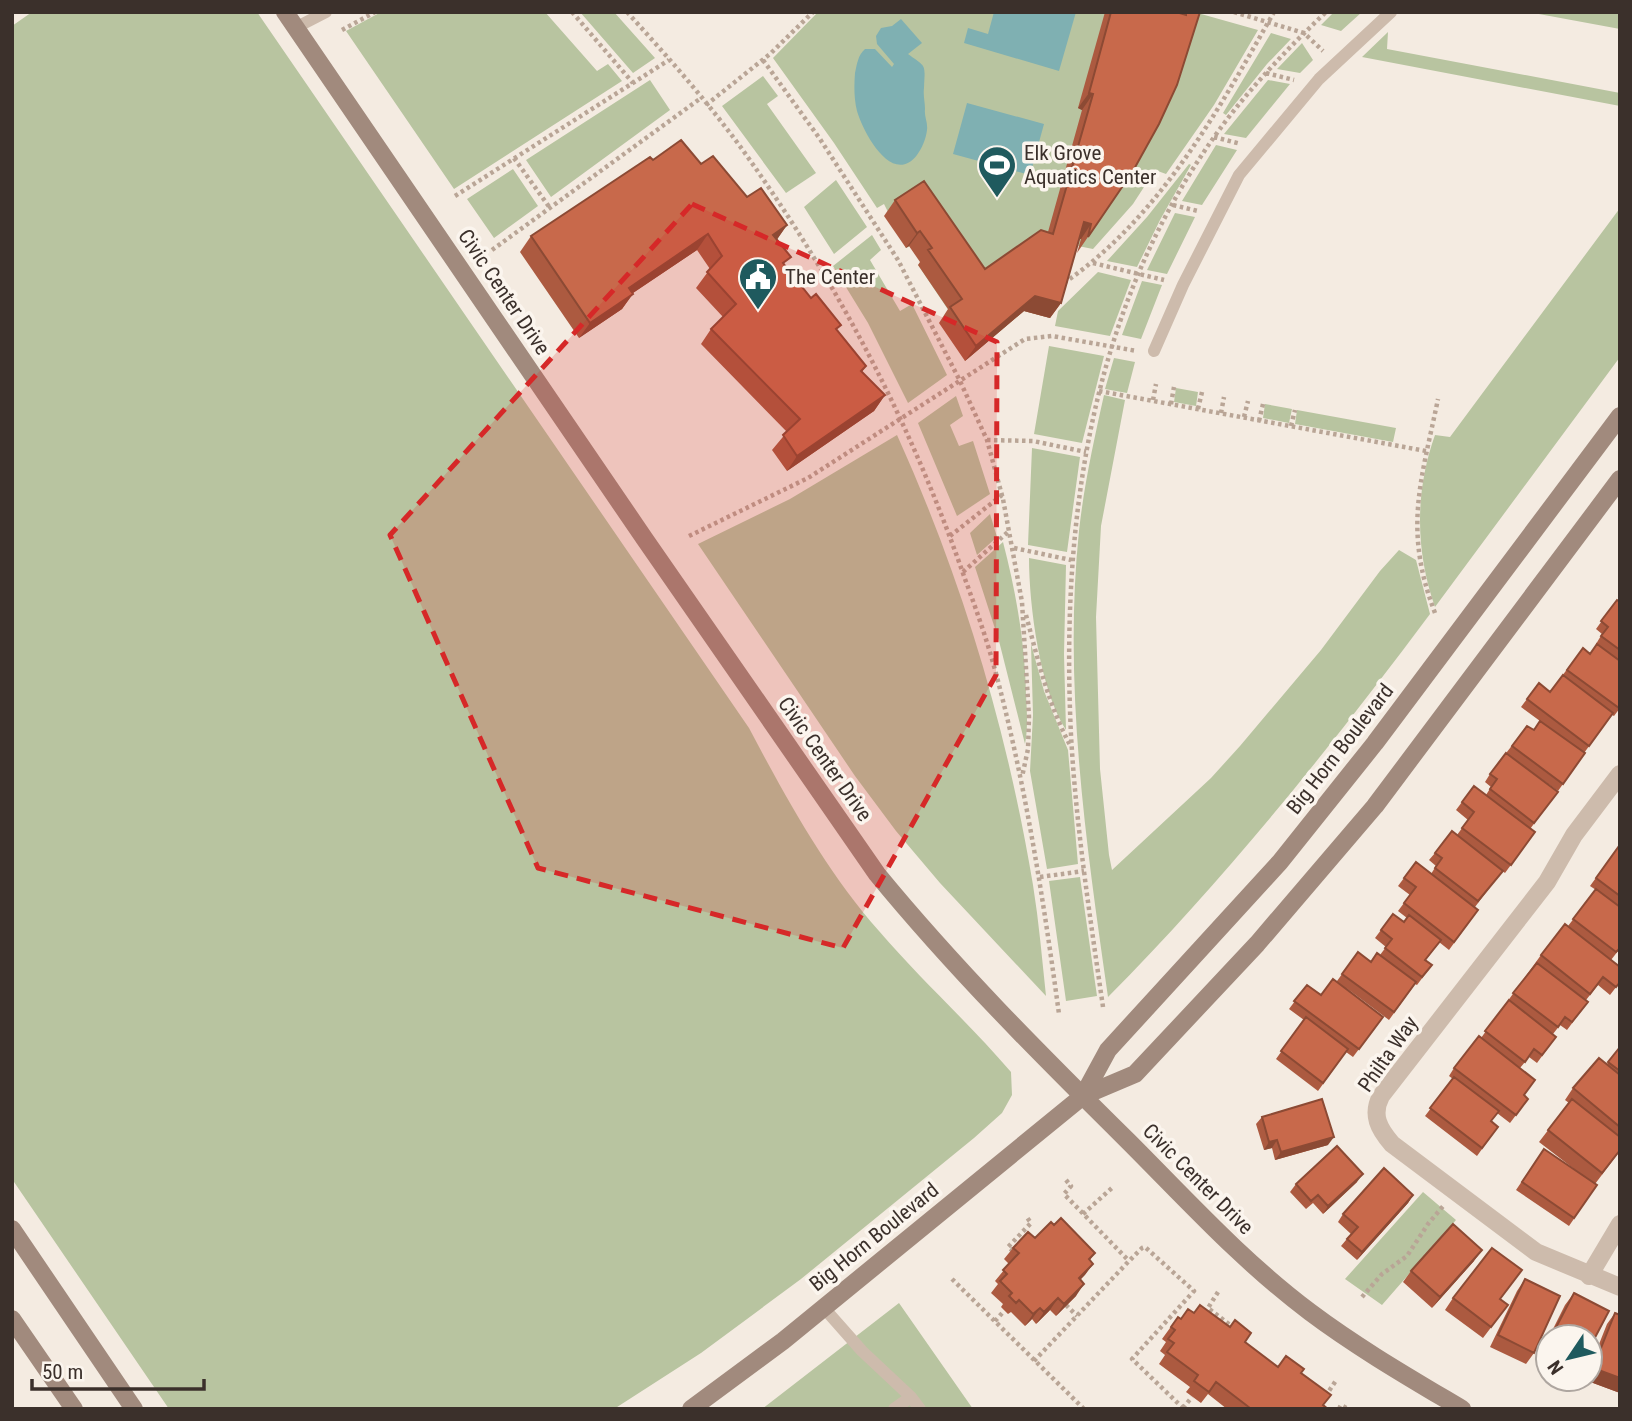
<svg xmlns="http://www.w3.org/2000/svg" width="1632" height="1421" font-family="'Roboto Condensed',sans-serif">
	<style>
		.green { fill: #b8c4a0 }
		.water { fill: #7fb0b2 }
		.lines { fill: none; stroke-linecap: round; stroke-linejoin: round }
		.path { stroke: #b9a596; stroke-width: 4.5; stroke-dasharray: 3.5 3.5; stroke-linecap: butt }
		.lane { stroke: #cdbbac; stroke-width: 12 }
		.street { stroke: #cdbbac; stroke-width: 18 }
		.secondary { stroke: #a18a7d; stroke-width: 18 }
		.wall { fill: #ac5a40 }
		.shaded-wall { fill: #8c4a34 }
		.building { fill: #c8694b; stroke: #8c4a34; stroke-width: 2 }
		.marked { fill: #d62828; fill-opacity: 0.2; stroke: #d62828; stroke-width: 5; stroke-dasharray: 14 9; stroke-linejoin: round }
		.labels { text-anchor: middle; dominant-baseline: central; stroke-width: 7; stroke-linejoin: round; paint-order: stroke }
		.poi-label { font-size: 21px; fill: #3b302b; stroke: #fbf5ee; text-anchor: start }
		.street-label { font-size: 21px; fill: #3b302b; stroke: #fbf5ee }
	</style>
	<rect width="100%" height="100%" fill="#f4ebe1"/>
	<path class="green" d="M32 12H257L749 728C786 798 826 871 879 931 921 980 969 1023 1011 1072L1012 1095 1002 1113 974 1138 801 1279 701 1353 614 1409H169L12 1179V26Z
		M381 12H545L597 71 608 64 622 81 454 189 346 31Z
		M580 12H614L655 58 633 73Z
		M818 12H1194L1258 30 1214 105 1166 174 1155 170 1133 204 1093 249 1078 246 1080 239 1073 237 1050 318 1024 311 965 361 951 314 918 265 921 262 910 246 906 248 884 204 877 208 834 143 773 58Z
		M1334 12H1362L1341 31 1321 25Z
		M1528 12H1620V29Z
		M1388 32 1387 49 1620 93V106L1362 57Z
		M1271 33 1291 39 1267 64 1226 115 1223 113Z
		M1302 43 1313 60 1300 73 1277 69Z
		M763 76 778 96 767 104 816 173 786 193 722 106Z
		M650 80 670 110 551 197 526 160Z
		M1268 80 1290 84 1246 138 1224 134Z
		M1216 145 1237 150 1202 205 1182 201Z
		M1189 164 1191 165 1160 220 1137 267 1107 261 1147 217Z
		M513 169 538 206 494 238 467 199Z
		M836 180 867 227 834 254 804 207Z
		M1620 208V357L1435 607C1415 550 1415 491 1435 435L1450 437Z
		M1175 213 1195 217 1167 274 1147 270Z
		M872 235 881 250 870 260 900 311 912 304 947 375 908 403 868 323 833 266Z
		M1098 272 1131 280 1110 336 1055 326 1058 311Z
		M1142 281 1162 285 1141 339 1122 335Z
		M1049 346 1104 356 1082 443 1034 434Z
		M1114 358 1135 362 1127 393 1105 389Z
		M1176 388 1198 392 1196 406 1174 402Z
		M1104 395 1125 400 1101 526 1096 617 1100 769 1109 855 1112 870 1211 778 1240 746 1321 650 1380 571 1399 550 1416 560 1430 614C1330 748 1226 878 1108 997 1086 843 1063 686 1079 531 1084 485 1094 440 1104 395Z
		M956 396 963 416 950 425 959 446 973 441 990 494 957 516 918 423Z
		M1265 404 1292 409 1289 423 1263 418Z
		M1297 410 1396 428 1393 442 1295 424Z
		M897 435C962 579 1007 729 1033 885 1039 922 1042 959 1046 996L940 883 896 831 855 776 698 544 790 499Z
		M1032 448 1080 457 1067 552 1028 545Z
		M990 514 997 537 977 555 970 533Z
		M1003 542C1016 592 1025 643 1026 695 1027 711 1028 729 1025 744L999 641 975 567Z
		M1029 558 1066 565 1064 654 1066 730C1040 690 1029 606 1029 558Z
		M1031 644 1044 691 1068 750 1078 864 1047 869 1030 771 1033 715Z
		M1080 877 1097 996 1066 1001 1049 881Z
		M1423 1192 1456 1220 1382 1305 1345 1279Z
		M899 1303 973 1409H762Z"/>
	<path class="water" d="M994 12H1076L1059 71 964 43 968 28 988 34Z
		M901 19 922 43 908 54C927 68 925 63 924 88 923 95 925 102 925 109 924 117 928 122 927 130 926 139 922 148 917 155 892 187 863 132 857 111 854 99 854 86 855 73 857 64 858 55 865 49H875L892 67 894 64 877 44 876 36 881 28 892 26Z
		M967 103 1044 124 1030 175 953 154Z"/>
	<g class="lines">
		<path class="path" d="M572 12 633 83
			M627 12C667 56 707 101 742 149 838 283 911 423 965 579 978 614 990 649 999 685 1027 793 1044 904 1059 1014
			M1234 12 1304 33 1323 51
			M342 30 375 12
			M763 60 820 139 898 260 960 381 987 440 1003 499 1022 602 1029 717 1028 749 1022 777
			M1266 73 1294 80
			M706 105 770 54 813 12
			M1214 137 1241 144
			M514 158 550 208
			M455 196 669 60
			M1173 205 1198 211
			M492 250 701 98
			M1093 263 1164 280
			M1064 283C1160 217 1218 111 1274 12
			M1099 391 1426 451
			M1153 400 1156 384
			M1171 404 1174 387
			M1198 409 1202 392
			M1221 413 1224 397
			M1244 417 1248 401
			M1259 421 1263 404
			M1291 426 1295 410
			M987 440 1033 441 1086 452
			M689 536 808 478 1025 339 1052 336 1137 351
			M950 536 1002 495
			M1014 548 1071 560
			M963 572 1009 531
			M1435 613C1403 529 1421 482 1438 399
			M1026 615C1038 660 1048 704 1070 745
			M1040 877 1084 871
			M1103 1007C1090 917 1076 826 1071 735 1061 526 1089 316 1212 140 1244 94 1285 51 1326 12
			M1066 1180 1071 1186 1064 1194 1129 1261
			M1083 1214 1113 1187
			M1013 1251 1008 1247 1031 1223 1026 1216
			M952 1279 1084 1409
			M1218 1292 1208 1308 1234 1328
			M1362 1297 1382 1274 1407 1256 1428 1224 1444 1205
			M1066 1305 1077 1316
			M995 1321 1004 1311
			M1034 1361 1129 1261 1142 1248 1145 1247 1194 1291 1132 1359 1184 1409
			M1325 1392 1327 1394 1337 1379
			M1183 1408 1192 1397
			M1339 1409 1341 1405 1348 1409"/>
		<path class="lane" d="M295 28 326 12
			M1154 351 1183 285 1239 175 1319 79 1391 12
			M824 1308 862 1351 911 1397
			M894 1409 911 1397 920 1409"/>
		<path class="street" d="M1620 774 1574 835 1547 882 1381 1096C1371 1115 1379 1129 1392 1144L1536 1252 1620 1287
			M1589 1276 1620 1224"/>
		<path class="secondary" d="M285 12 644 538 877 874C955 969 1041 1055 1128 1141 1187 1200 1243 1262 1310 1312 1358 1348 1410 1378 1462 1409
			M1083 1096 1108 1050 1280 862 1375 743 1620 416
			M12 1229 134 1409
			M12 1319 74 1409
			M691 1409 783 1341 1083 1096 1135 1074 1257 944 1375 806 1620 479"/>
	</g>
	<path class="wall" d="M1105 12H1176L1180 13V12H1200L1133 171 1077 253 1081 239H1079L1061 303 1050 318 1024 311 965 361 939 323 948 309 918 265 920 262 909 246 906 248 884 216 895 200 985 269 1048 232 1082 110 1078 108Z
		M653 160 701 164 787 225 777 239 785 266 866 366 862 372 885 395 874 411 787 471 772 450 787 432 701 344 711 329 723 317 696 288 710 269 697 250 633 293 622 309 579 338 520 252 531 236Z
		M1617 600 1620 602V708L1614 716 1612 715 1584 753H1585L1558 791 1533 773 1558 792 1530 829 1535 832 1505 873 1494 864 1497 878 1475 907 1478 910 1449 950 1439 942 1426 960 1432 965 1417 985 1415 984 1389 1020 1345 987 1383 1017 1353 1057 1346 1052 1318 1091 1276 1059 1304 1020 1289 1009 1307 985 1321 995 1337 981 1358 952 1371 962 1380 955 1386 947 1375 938 1381 930 1404 922 1407 918 1398 911 1410 895 1398 886 1416 862 1431 874 1436 866 1429 860 1435 853 1457 835 1468 820 1456 810 1462 802 1486 795 1491 787 1485 782 1490 774 1527 726 1534 730 1540 721 1521 707 1539 683 1550 692 1583 648 1590 654 1597 645 1596 644 1602 634 1596 629Z
		M1619 846 1620 952 1618 951 1611 960 1620 982 1610 995 1598 985 1586 1000 1588 1002 1567 1030 1560 1025 1553 1034 1556 1037 1537 1063 1529 1057 1520 1068 1524 1095 1528 1099 1510 1123 1497 1113 1491 1121 1498 1127 1477 1156 1425 1116 1453 1079 1449 1076 1454 1068 1481 1038 1541 955 1568 926 1596 890 1590 886Z
		M1620 1047V1151L1595 1184 1597 1185 1569 1226 1516 1190 1544 1149 1578 1172 1539 1142 1569 1103 1565 1100 1573 1088 1607 1064Z
		M1262 1117 1328 1145 1275 1160 1272 1148 1264 1150 1256 1124Z
		M1357 1182 1323 1214 1313 1203 1306 1209 1290 1192 1296 1184Z
		M1413 1195 1408 1203 1357 1260 1341 1246 1351 1234 1338 1222 1343 1214Z
		M1054 1225 1095 1253 1090 1260 1093 1264 1080 1280 1076 1296 1056 1316 1050 1310 1036 1324 1032 1319 1025 1326 1011 1312 1008 1314 1001 1307 1003 1304 991 1293 998 1284 995 1281 1009 1264 1004 1259 1013 1248 1035 1238Z
		M1474 1261 1432 1308 1403 1282 1411 1271Z
		M1525 1279 1534 1353 1526 1364 1490 1347 1517 1291Z
		M1513 1282 1500 1299 1508 1305 1483 1338 1445 1310 1453 1298Z
		M1574 1293 1590 1337H1549L1565 1305Z
		M1194 1313 1245 1342 1278 1367 1301 1373 1324 1405 1328 1409H1227L1208 1394 1201 1403 1186 1392 1190 1387 1159 1364 1165 1355 1160 1351 1166 1342 1162 1339 1178 1317 1181 1319Z
		M1615 1313 1620 1315V1393L1585 1380 1590 1379V1367L1607 1324Z
		M1548 1339V1366L1537 1360Z"/>
	<path class="shaded-wall" d="M1089 93 1093 94 1082 110 1078 108Z
		M1084 222 1091 224 1081 239 1073 237Z
		M787 225 776 241 773 235Z
		M920 231 909 246 906 248 917 233Z
		M708 234 697 250 618 303 629 288Z
		M633 294 622 309 579 338 590 323Z
		M1035 296 1061 303 1050 318 1024 311 965 361 976 346Z
		M885 395 874 411 787 471 797 456Z
		M1334 1137 1328 1145 1275 1160 1281 1152Z
		M1277 1140 1272 1148 1264 1150 1269 1142Z
		M1363 1174 1357 1182 1323 1214 1328 1206Z
		M1413 1195 1408 1203 1357 1260 1362 1252Z
		M1482 1250 1474 1261 1432 1308 1440 1297Z
		M1093 1264 1085 1275 1070 1290 1079 1278Z
		M1084 1284 1076 1296 1056 1316 1064 1304Z
		M1058 1298 1050 1310 1036 1324 1044 1312Z
		M1040 1308 1032 1319 1025 1326 1033 1314Z
		M1593 1368 1620 1378V1393L1585 1380 1590 1379V1373Z"/>
	<path class="building" d="M1111 12H1176L1186 15V12H1200L1177 85 1159 124 1133 171 1088 237 1091 224 1084 222 1061 303 1035 296 976 346 950 307 962 299 928 250 932 248 920 231 917 233 895 200 924 181 985 269 1041 230 1053 234 1093 94 1089 93Z
		M681 140 701 164 713 156 747 197 761 188 787 225 773 235 791 257 783 263 811 298 816 294 841 325 836 329 866 366 861 371 885 395 797 456 783 435 800 419 711 329 736 304 707 272 722 256 708 234 629 288 633 294 590 323 531 236 650 157 653 160Z
		M1617 600 1620 602V650L1601 636 1608 627 1601 621Z
		M1597 644 1620 661 1619 708 1567 670 1583 648 1590 654Z
		M1563 675 1613 713 1589 746 1527 699 1539 683 1550 692Z
		M1540 721 1585 753 1563 784 1512 746 1527 726 1534 730Z
		M1506 753 1558 792 1534 823 1490 789 1497 779 1490 774Z
		M1474 786 1535 832 1511 865 1462 828 1474 812 1462 802Z
		M1452 831 1503 871 1478 901 1435 868 1442 858 1435 853Z
		M1619 846H1620V896L1596 878Z
		M1416 862 1478 910 1454 942 1404 903 1416 887 1404 878Z
		M1596 889 1620 907V948L1616 952 1573 919Z
		M1393 914 1404 922 1409 915 1441 940 1425 960 1432 965 1422 977 1385 948 1392 939 1381 930Z
		M1565 924 1620 967V982L1616 987 1603 977 1590 994 1541 955Z
		M1358 952 1371 962 1377 953 1416 982 1394 1012 1342 974Z
		M1537 963 1588 1002 1572 1022 1565 1017 1558 1027 1513 993Z
		M1333 979 1383 1017 1359 1049 1294 1001 1307 985 1321 995Z
		M1509 1000 1556 1037 1542 1055 1534 1049 1525 1062 1485 1031Z
		M1306 1017 1348 1049 1323 1083 1281 1051Z
		M1479 1036 1535 1080 1524 1095 1528 1099 1516 1115 1454 1068Z
		M1620 1047V1071L1608 1062Z
		M1599 1058 1620 1075V1127L1573 1088Z
		M1454 1077 1499 1111 1491 1121 1498 1127 1482 1148 1430 1108Z
		M1322 1099 1334 1137 1281 1152 1277 1140 1269 1142 1262 1117Z
		M1572 1099 1620 1137V1150L1602 1173 1548 1130Z
		M1337 1146 1363 1174 1328 1206 1318 1195 1311 1201 1296 1184Z
		M1544 1149 1597 1185 1574 1218 1522 1182Z
		M1384 1168 1413 1195 1362 1252 1347 1239 1358 1227 1343 1214Z
		M1061 1218 1095 1253 1089 1259 1093 1264 1079 1278 1084 1284 1064 1304 1058 1298 1044 1312 1040 1308 1033 1314 1019 1300 1016 1303 1009 1296 1012 1293 1000 1281 1007 1274 1003 1270 1019 1253 1013 1248 1028 1232 1035 1238 1051 1222 1054 1225Z
		M1453 1224 1482 1250 1440 1297 1411 1271Z
		M1492 1248 1522 1270 1500 1299 1508 1305 1491 1327 1453 1298Z
		M1525 1279 1560 1296 1534 1353 1498 1335Z
		M1574 1293 1609 1311 1590 1347V1337H1551Z
		M1200 1305 1230 1327 1235 1320 1251 1333 1245 1342 1278 1367 1286 1356 1304 1369 1301 1373 1331 1395 1323 1405 1328 1409H1249L1250 1408 1216 1382 1209 1392 1194 1381 1198 1375 1167 1352 1174 1343 1168 1339 1175 1330 1171 1327 1178 1317 1181 1319 1188 1309 1194 1313Z
		M1615 1313 1620 1315V1378L1593 1368Z"/>
	<path class="marked" d="M692 204 997 342 996 675 843 948 538 868 390 535Z"/>
	<defs>
		<symbol id="stadium-pin" viewBox="-11 -11 22 30"><path d="M0 17L-7.5 6A9.5 9.5 0 1 1 7.5 6Z" fill="#1f5a5e" stroke="#fbf5ee"/><path d="M0-5a6.5 5 0 1 0 0 10a6.5 5 0 1 0 0-10ZM-3.5-1.8h7v3.6h-7Z" fill="#fff"/></symbol>
		<symbol id="civic-pin" viewBox="-11 -11 22 30"><path d="M0 17L-7.5 6A9.5 9.5 0 1 1 7.5 6Z" fill="#1f5a5e" stroke="#fbf5ee"/><path d="M-.6-6.5H3V-4.5H.6V-3L4-1V1h2V6H-6V1h2V-1L-.6-3ZM-1.2 2.5V6h2.4V2.5Z" fill="#fff"/></symbol>
	</defs>
	<g fill-rule="evenodd">
		<use href="#stadium-pin" x="975" y="143" width="44" height="60"/>
		<use href="#civic-pin" x="736" y="255" width="44" height="60"/>
	</g>
	<g class="labels">
		<g class="poi-label">
			<text x="1024" y="153">Elk Grove<tspan x="1024" dy="24">Aquatics Center</tspan></text>
			<text x="785" y="277">The Center</text>
		</g>
		<g class="street-label">
			<text transform="translate(504 292) rotate(56)">Civic Center Drive</text>
			<text transform="translate(1340 749) rotate(-52)">Big Horn Boulevard</text>
			<text transform="translate(825 759) rotate(55)">Civic Center Drive</text>
			<text transform="translate(1388 1054) rotate(-55)">Philta Way</text>
			<text transform="translate(1198 1179) rotate(45)">Civic Center Drive</text>
			<text transform="translate(874 1237) rotate(-39)">Big Horn Boulevard</text>
		</g>
	</g>
	<rect width="1632" height="1421" fill="none" stroke="#3b302b" stroke-width="28"/>
	<g transform="translate(1569 1358) rotate(235)"><circle r="33" fill="#fbf5ee" stroke="#aea6a0" stroke-width="2"/>
	<path d="M0-5L12 26L0 18L-12 26Z" fill="#1f5a5e"/>
	<text y="-10" font-size="19" font-weight="bold" text-anchor="middle" fill="#3b302b">N</text>
	</g>
	<path d="M32 1379v10h172v-10" fill="none" stroke="#3b302b" stroke-width="3.5"/>
	<text x="42" y="1379" font-size="21" fill="#3b302b" stroke="#fbf5ee" stroke-width="5" paint-order="stroke">50 m</text>
</svg>
